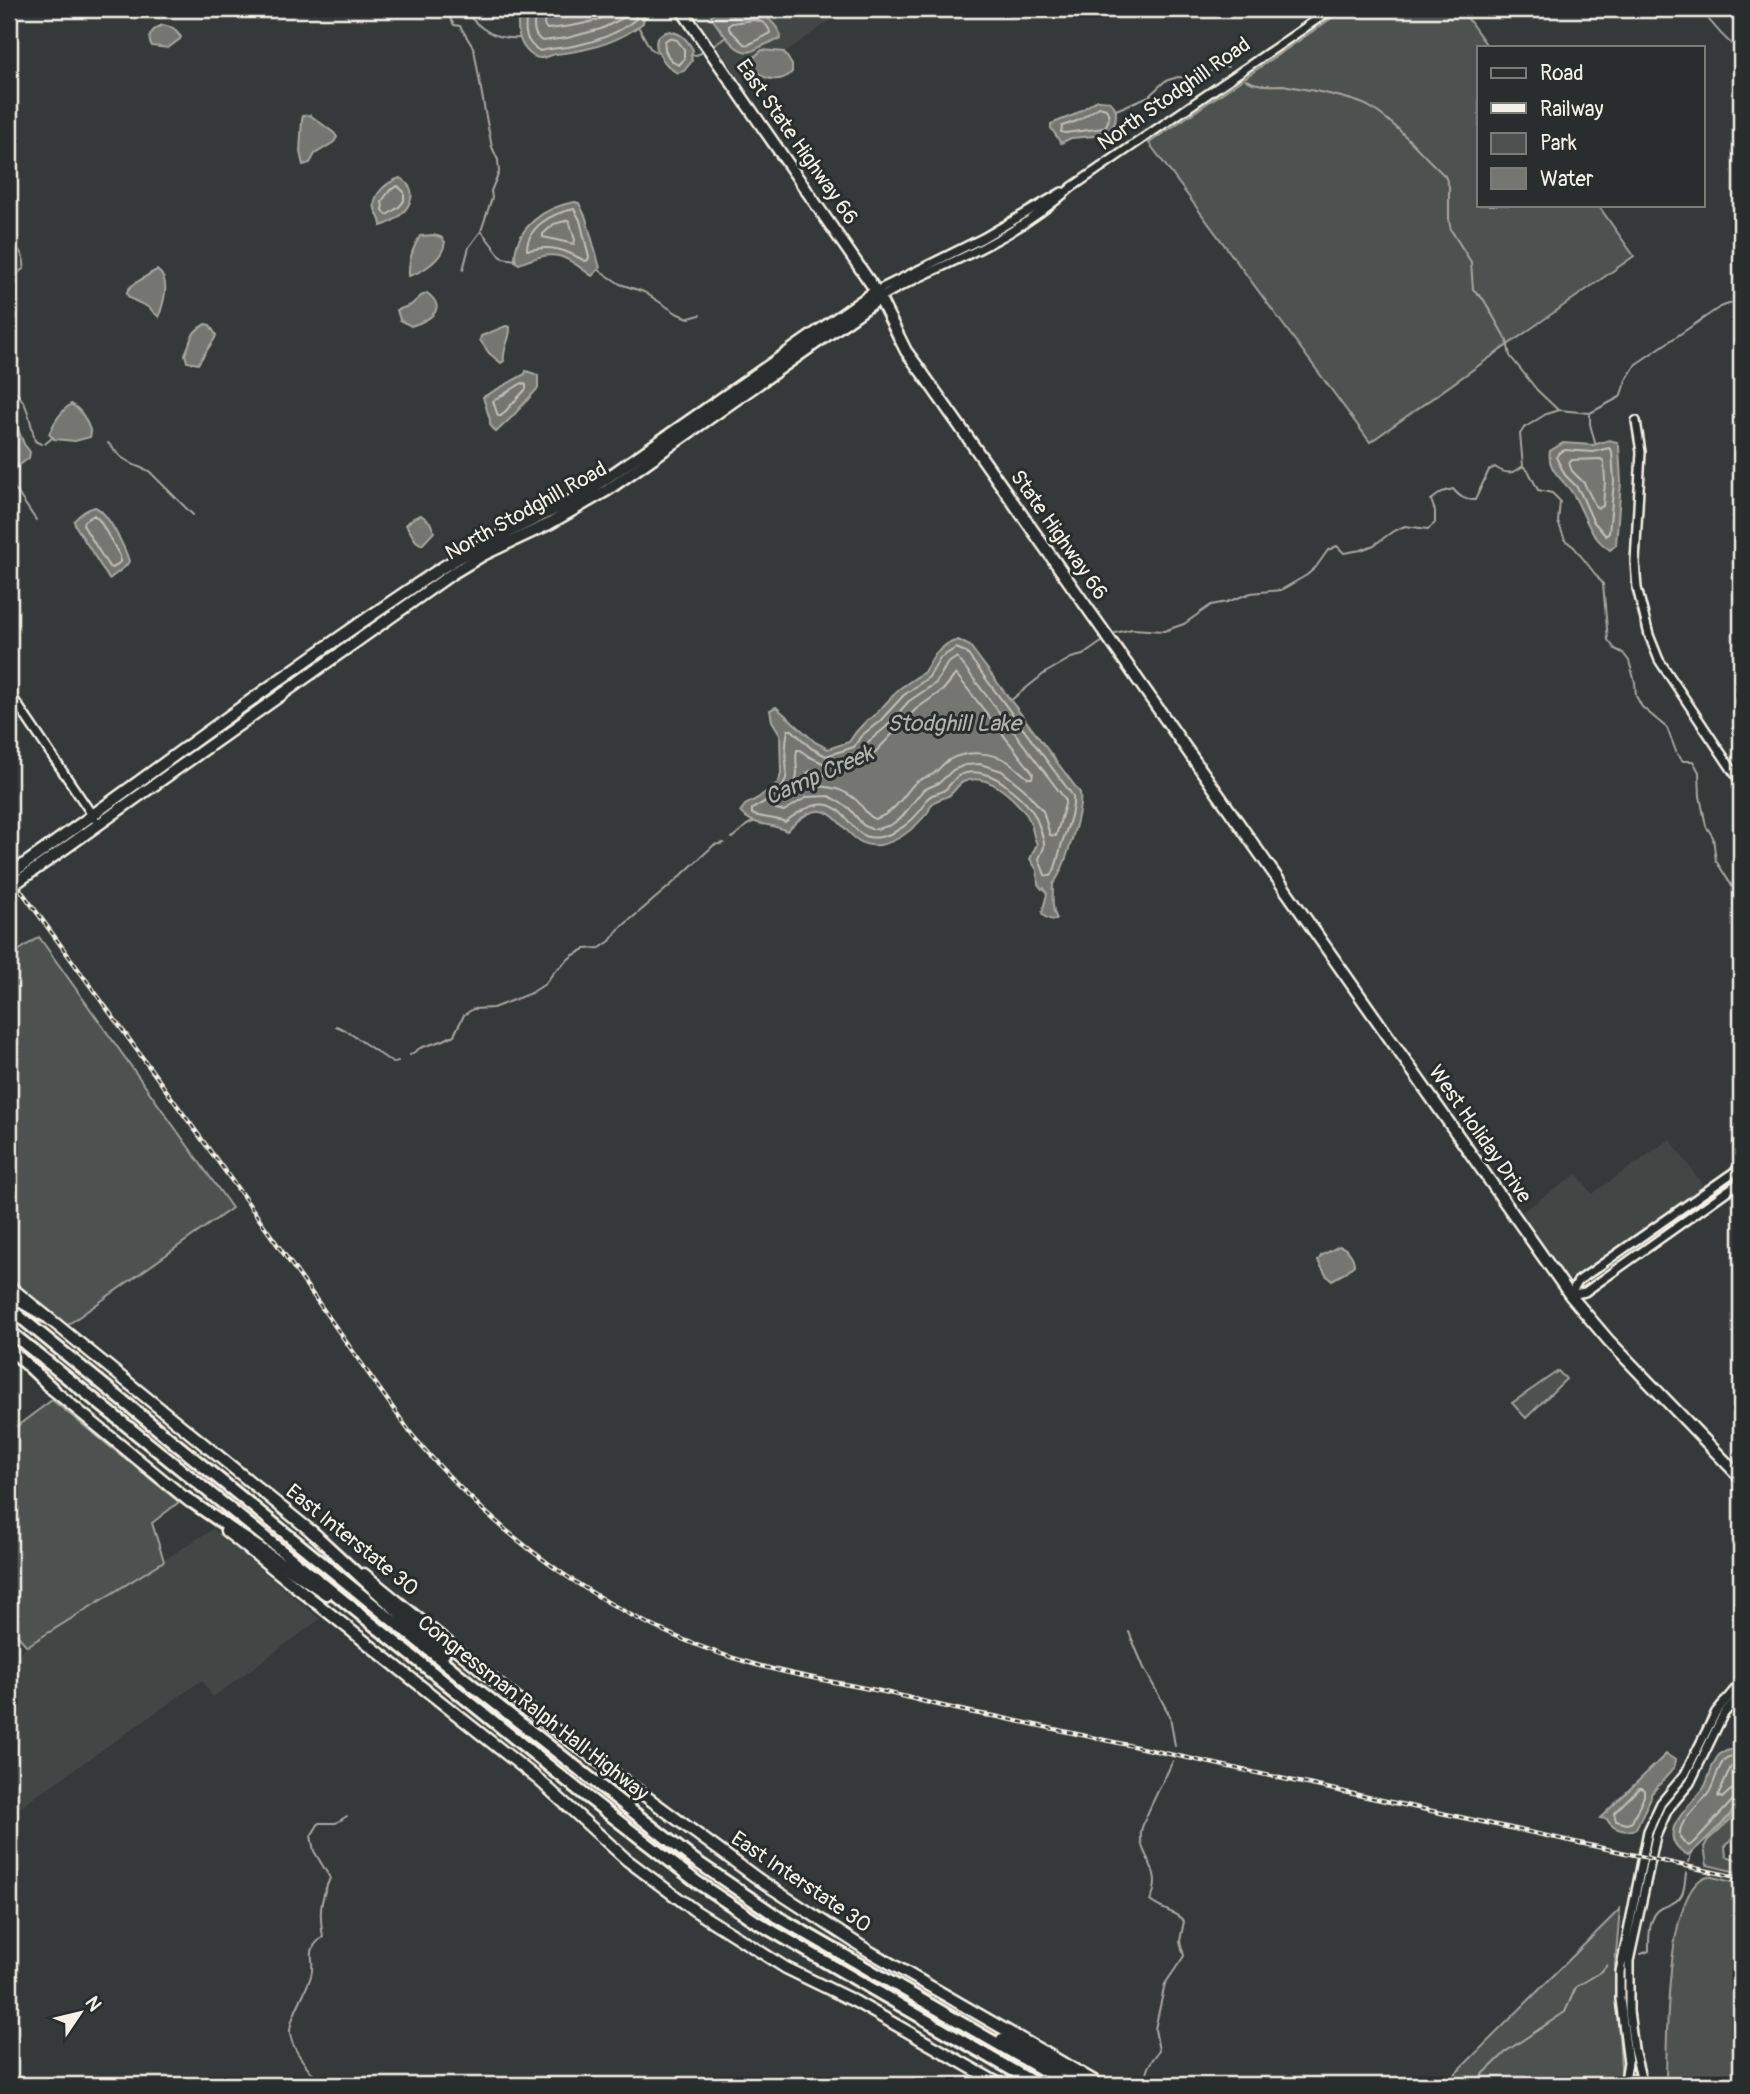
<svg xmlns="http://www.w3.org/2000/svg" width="1750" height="2094" font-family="Pangolin,sans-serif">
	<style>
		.built { fill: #434645 }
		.green { fill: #4e514f; stroke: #a1a19c; stroke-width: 2 }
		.water { fill: #757572; stroke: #a8a7a1; stroke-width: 2 }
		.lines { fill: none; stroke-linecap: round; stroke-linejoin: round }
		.shore { stroke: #c1bfb9; stroke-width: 2 }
		.stream { stroke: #a8a7a1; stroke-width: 2 }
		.minor-casing { stroke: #f4f1e8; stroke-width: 12 }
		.major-casing { stroke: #f4f1e8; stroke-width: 15 }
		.highway-casing { stroke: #f4f1e8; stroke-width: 16 }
		.minor { stroke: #2a2d2e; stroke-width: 7 }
		.major { stroke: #2a2d2e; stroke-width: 10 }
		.highway { stroke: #2a2d2e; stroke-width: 10 }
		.rail-casing { stroke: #f4f1e8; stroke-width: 4.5 }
		.rail { stroke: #2a2d2e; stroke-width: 2; stroke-dasharray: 5; stroke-linecap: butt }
		.labels { text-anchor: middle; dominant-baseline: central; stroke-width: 6; stroke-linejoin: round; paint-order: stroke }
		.street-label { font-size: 21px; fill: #f4f1e8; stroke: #2a2d2e }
		.water-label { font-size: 23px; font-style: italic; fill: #b4b3ad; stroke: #2a2d2e }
	</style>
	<rect width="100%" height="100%" fill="#363939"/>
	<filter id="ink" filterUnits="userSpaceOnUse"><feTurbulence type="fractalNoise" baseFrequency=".0143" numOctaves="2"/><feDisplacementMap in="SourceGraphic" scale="14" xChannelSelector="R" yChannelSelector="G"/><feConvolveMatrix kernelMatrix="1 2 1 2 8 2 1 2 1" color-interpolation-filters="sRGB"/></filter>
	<g filter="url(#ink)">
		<path class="built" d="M691 9H847L742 82Z
			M1670 1139 1703 1186 1568 1280 1522 1212 1577 1174 1592 1194Z
			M213 1529 320 1619 213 1697 202 1680 9 1815V1662L27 1646Z"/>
		<path class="green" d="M1345 9H1461L1488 47H1479V205H1598L1634 256 1370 442 1149 143Z
			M39 937 232 1208 66 1326 9 1277V957Z
			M1558 1371 1566 1379 1526 1418 1512 1403Z
			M52 1400 179 1502 152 1523 164 1561 27 1646 9 1626V1432Z
			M1741 1810V1828L1725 1847 1726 1856 1741 1861V1873L1707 1865 1704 1847 1708 1840Z
			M1708 1876 1741 1884V2085H1668L1666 2079C1667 2041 1665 1887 1708 1876Z
			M1620 1909 1615 1965 1622 2085H1444Z"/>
		<path class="water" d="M521 9H638L642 10 644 17 643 23C618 43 587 51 556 54 551 55 545 58 540 58 529 57 521 45 519 35 517 25 517 18 521 9Z
			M719 10 733 16 761 13C770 19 779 27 781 38L779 40C768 42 761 47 752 51 737 57 721 30 713 20L711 16Z
			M163 25 173 28 181 37 180 39 168 48 152 46C145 36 154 28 163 25Z
			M670 31C682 34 687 39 693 50L691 55 692 61 684 71 677 73C663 65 642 36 670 31Z
			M762 50 784 52 792 65V72C781 83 766 81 755 70L754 57Z
			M1097 100C1121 98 1120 121 1107 135L1071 138 1061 143 1051 128V124L1074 115Z
			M310 115 334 133 337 137 334 142 315 154 310 163 303 165 300 152 302 120 303 116Z
			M400 178C427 193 401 221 381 226 381 219 377 215 375 209 372 194 387 182 400 178Z
			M575 202 579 203 586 218 600 268 592 276C560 252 555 250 519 264L515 261C514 228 546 206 575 202Z
			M434 235 441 237 445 242C443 259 424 271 409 276 408 261 412 249 420 236Z
			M157 270C172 281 163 302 159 317 155 314 151 309 146 306 134 300 115 296 137 282 144 278 150 273 157 270Z
			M427 293C450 310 427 321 411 326L400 320 397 310 411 305 421 296Z
			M206 324 210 325 216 335 215 338 198 364 187 362 185 354C192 341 189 332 206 324Z
			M506 326 510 327C511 339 502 349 504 361L501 363 489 353 480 340 481 336Z
			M526 371 538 375V388L512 417 496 432 490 425V420L483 397 525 374Z
			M71 404C82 410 87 421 91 433L90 437 75 441 54 439 49 434C54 422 60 412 71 404Z
			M9 419 15 422 24 444 30 452 29 458 9 473Z
			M1609 440 1617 442 1619 446 1621 482 1616 545 1610 550C1589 537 1585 514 1573 494 1565 481 1546 470 1550 451L1563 443 1593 445Z
			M95 507C108 512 125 548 129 561L126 566 109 579 75 525 74 521C79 515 87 509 95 507Z
			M421 515 430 522 434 532 422 545 416 541 406 525 413 518Z
			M958 640 970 646 1080 793C1083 809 1064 872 1053 884 1053 896 1051 909 1057 919 1052 921 1044 918 1042 913L1047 894 1044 888 1042 889 1038 884 1037 870 1030 859 1037 844C1032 835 1033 823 1026 814 1013 797 987 771 963 782 957 785 954 793 948 796 943 799 937 799 933 803 930 806 930 809 928 812 916 827 900 841 880 845 838 852 838 776 787 831 769 822 756 828 740 812L745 805 758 798 779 782 781 773 780 734 772 721 770 710 776 707 815 742 828 749 849 742 856 732 867 720 874 716 899 689 924 672 935 654 947 644Z
			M1339 1246C1347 1248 1354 1256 1354 1265L1345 1273 1332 1280 1326 1275 1318 1261 1321 1256Z
			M1741 1749V1801L1721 1825 1688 1856C1651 1835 1690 1807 1703 1789 1710 1779 1711 1762 1720 1754 1726 1749 1734 1750 1741 1749Z
			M1666 1754 1675 1760 1674 1768 1651 1794V1797L1636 1829C1626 1833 1612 1830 1607 1819L1600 1818Z"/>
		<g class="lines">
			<path class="shore" d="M527 9C525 26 522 42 540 51 550 48 559 48 568 47 591 43 618 34 636 19L635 9
				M535 9C535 21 530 33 542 41L567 38 601 29 625 17 626 9
				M546 9 544 25 547 29C566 27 603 23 616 9
				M753 20C761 20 769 25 770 33L748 45 744 44 729 29V25L732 23Z
				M669 38 677 40 684 49V59L679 65C669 62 663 51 665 41Z
				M1099 107 1106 109C1111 116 1109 122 1104 128L1065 133 1061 132 1062 126 1077 121Z
				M398 186 404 192V201L399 207 387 215 383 210 382 201 390 190Z
				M574 209 580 220 589 257 588 260 585 261C572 254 559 247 544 248 538 248 533 250 527 250 527 226 553 213 574 209Z
				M569 220 575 240 574 244 543 237V234L554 224Z
				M522 383 526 385V389L501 416H498L493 401Z
				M1609 448 1612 451 1614 482 1609 533 1606 536 1593 521 1581 494 1576 486 1565 475 1556 457 1559 453 1565 450 1593 452Z
				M1601 459 1604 462 1605 482 1603 506 1599 508 1596 507 1584 483 1572 471 1569 463 1572 460Z
				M94 515 100 521 120 556V562L113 568 109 567 83 525 84 521Z
				M956 648 966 652 1073 796C1075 814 1064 833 1060 850 1057 860 1057 867 1051 876L1045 875 1039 859C1040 855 1045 849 1044 844 1044 839 1037 819 1034 814 1028 803 1017 795 1008 787 996 776 975 767 958 776 952 780 949 788 943 791 938 794 933 793 928 798 922 804 928 800 923 807 913 821 897 834 880 837 841 845 849 772 785 822 774 817 763 819 752 814V809C806 780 778 774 788 730H792L811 748 826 756 854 747 861 736 880 721 904 695 929 677 940 658Z
				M957 657 1065 799V804L1056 836 1050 835 1043 811 1024 789 1002 771 980 764 965 765 953 770 939 783 923 790 902 817 891 825 877 829H871L863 825 849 808 829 796 807 797 784 811 776 809V805C787 796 796 789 797 773 797 765 795 758 797 750H800L808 756 827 765 844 761 859 754 868 742 886 727 909 701 936 683 947 664Z
				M956 674 1033 773 1032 778H1028C1021 773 1015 766 1007 761 991 752 966 750 949 760 943 763 939 770 933 774 926 778 920 778 914 784 901 798 895 813 875 819 865 815 863 805 855 799 836 784 827 789 807 784V773L810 771 824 775H832L864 764 916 709 943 690Z
				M1741 1756C1736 1756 1730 1755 1725 1759 1717 1767 1715 1784 1708 1794 1699 1805 1663 1833 1689 1846L1694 1842 1733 1800 1741 1797
				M1741 1765 1731 1767 1718 1796 1722 1798 1731 1790 1741 1788
				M1642 1788 1644 1790V1796L1632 1822 1627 1824 1616 1821 1614 1813 1639 1788Z"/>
			<path class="stream" d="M451 9 447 13 454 25 460 26 474 49 485 112 492 147 498 160 499 172 491 191 492 198 481 231 469 247 463 270
				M462 9C479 27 492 40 519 38
				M1701 9C1713 26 1724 39 1741 52
				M639 28 650 48 658 53
				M714 45 726 37
				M691 54 696 55 704 52
				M1246 80C1260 87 1269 85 1283 85 1288 86 1303 89 1310 90 1325 93 1354 99 1368 106 1397 123 1420 153 1445 176L1449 186V220L1451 230 1471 262 1473 289 1484 300 1507 341 1510 356 1537 390 1557 409
				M1116 110 1149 96 1165 81 1178 77 1197 79 1221 65 1228 67
				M482 232 502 258 516 260
				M599 270 620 284 644 292 678 314 689 318 700 315
				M9 281 24 268C26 256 17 248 10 239
				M9 387C28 398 30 421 35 441L41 444
				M1590 415V424L1595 443
				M108 443 121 457 134 465 149 471 193 515
				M45 444 53 437
				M1523 466 1529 472 1538 490 1552 493 1560 501 1558 522 1565 540 1574 547 1603 584 1608 640 1615 649 1623 653 1629 661 1635 682 1636 696 1642 707 1667 728 1677 754 1683 761H1693L1699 772 1700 796 1706 826 1713 837 1716 861 1741 900
				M9 480V481
				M15 489 36 520
				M1115 633 1132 629 1164 631 1184 624 1211 605 1227 602 1251 593 1281 590 1307 575 1316 567 1328 550 1337 546 1344 553 1361 550 1374 545 1392 532 1405 526 1428 529 1435 523V511L1431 500 1442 492 1453 489C1459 496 1465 501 1475 500L1489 470 1495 467C1506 475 1513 474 1523 466L1520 434 1524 428 1546 414 1559 410 1590 413 1620 397 1626 380 1636 364 1720 307 1741 300
				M1010 701 1045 673 1071 658 1083 655 1103 641
				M732 838 747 825 753 822
				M336 1026 345 1030 393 1063 398 1061
				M410 1055 420 1048 444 1040 454 1035 464 1015 473 1009 493 1008 531 993 545 984 554 972 572 956 585 949 600 948 610 941 618 930 672 884 714 845 724 843
				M1129 1632 1144 1668 1170 1716 1175 1746
				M1713 1832 1741 1807
				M1689 1862 1692 1852
				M1641 1954 1649 1951C1649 1938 1648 1915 1662 1908 1668 1905 1677 1903 1681 1896 1685 1890 1685 1879 1686 1873
				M321 2085C311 2070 292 2052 290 2033 289 2019 306 1992 311 1976 316 1958 304 1951 323 1937 319 1912 320 1901 330 1878L314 1851 311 1836 319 1823H336L347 1816
				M1150 2085C1141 2072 1151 2062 1159 2051L1155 2029 1165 1984 1184 1956 1180 1941 1184 1921C1173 1910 1163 1911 1150 1901 1166 1869 1138 1858 1141 1832 1142 1820 1166 1776 1173 1761
				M1472 2085 1508 2050 1565 2012 1576 1987 1601 1972 1607 1965"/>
			<defs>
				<path id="minor" d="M876 291 983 238 1062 192
					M880 298C914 277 952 264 987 245 1018 229 1046 210 1072 187L1332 9
					M1636 421 1641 452 1635 562 1637 588 1649 635 1659 660 1741 783
					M9 692 99 825
					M1570 1295 1578 1281 1741 1167
					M1570 1295 1585 1292 1741 1181
					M1625 2080 1628 2062 1620 1999V1972L1648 1831 1661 1803 1685 1774 1716 1712 1741 1682
					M1642 2082 1634 2049 1629 2011V1961L1656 1836 1668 1809 1690 1783 1723 1715 1741 1693
					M1619 2085C1626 2077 1634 2077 1642 2082"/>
				<path id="major" d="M681 9 876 291 906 351 923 374 1570 1295 1609 1341 1741 1478
					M9 875C151 774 291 668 437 571 485 539 541 520 591 489L876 291
					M9 888 453 573 483 555 549 524 606 491 880 298
					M9 1286 317 1536
					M47 1385 190 1502
					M226 1531 539 1780 627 1860 694 1910 786 1968 856 2002 1001 2085
					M364 1574 550 1726 761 1881 867 1950 1101 2085"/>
				<path id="highway" d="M9 1295 45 1316
					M9 1308 472 1685 693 1859 778 1917 1069 2085
					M9 1331 586 1796 697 1882 755 1921 1038 2085
					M9 1348 54 1390
					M186 1498 326 1594
					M311 1531 444 1654
					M1002 2039 1093 2085"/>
			</defs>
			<use href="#minor" class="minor-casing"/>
			<use href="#major" class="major-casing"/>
			<use href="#highway" class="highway-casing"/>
			<use href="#minor" class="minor"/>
			<use href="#major" class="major"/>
			<use href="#highway" class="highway"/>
			<defs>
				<path id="rail" d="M9 874 243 1196 412 1435C500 1541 617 1625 750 1663 793 1676 836 1682 880 1691 918 1699 955 1711 994 1716L1741 1878"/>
			</defs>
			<use href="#rail" class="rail-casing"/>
			<use href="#rail" class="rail"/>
		</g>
	</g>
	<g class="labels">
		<g class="street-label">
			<text transform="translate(1174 94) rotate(-35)">North Stodghill Road</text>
			<text transform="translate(797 142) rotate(55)">East State Highway 66</text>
			<text transform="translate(526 511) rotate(-29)">North Stodghill Road</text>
			<text transform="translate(1059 535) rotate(55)">State Highway 66</text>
			<text transform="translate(1480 1134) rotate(55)">West Holiday Drive</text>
			<text transform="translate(352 1540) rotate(39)">East Interstate 30</text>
			<text transform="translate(533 1708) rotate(38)">Congressman Ralph Hall Highway</text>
			<text transform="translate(801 1882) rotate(34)">East Interstate 30</text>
		</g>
		<g class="water-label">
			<text x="954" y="723">Stodghill Lake</text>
			<text transform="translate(819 775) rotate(-24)">Camp Creek</text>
		</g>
	</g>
	<rect width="1750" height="2094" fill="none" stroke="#2a2d2e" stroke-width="35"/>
	<rect x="18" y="18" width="1715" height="2059" fill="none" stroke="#f4f1e8" stroke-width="2.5" filter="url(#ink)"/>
	<rect x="1477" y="46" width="228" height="161" fill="#2a2d2e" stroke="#7b7b78" stroke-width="2"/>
	<rect x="1491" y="68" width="35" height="10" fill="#2a2d2e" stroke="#7b7b78" stroke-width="2"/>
	<text x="1540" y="80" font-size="21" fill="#f4f1e8">Road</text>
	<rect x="1491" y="103" width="35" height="10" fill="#f4f1e8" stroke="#7b7b78" stroke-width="2"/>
	<text x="1540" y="116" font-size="21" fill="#f4f1e8">Railway</text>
	<rect x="1491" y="133" width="35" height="21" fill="#4e514f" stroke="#7b7b78" stroke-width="2"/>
	<text x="1540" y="150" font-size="21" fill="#f4f1e8">Park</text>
	<rect x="1491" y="168" width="35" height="21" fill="#757572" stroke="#7b7b78" stroke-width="2"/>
	<text x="1540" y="186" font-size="21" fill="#f4f1e8">Water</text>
	<g transform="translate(80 2013) rotate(55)" stroke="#2a2d2e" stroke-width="5" paint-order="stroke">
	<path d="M0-5L12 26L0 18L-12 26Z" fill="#f4f1e8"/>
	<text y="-10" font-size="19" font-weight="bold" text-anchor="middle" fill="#f4f1e8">N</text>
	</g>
</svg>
